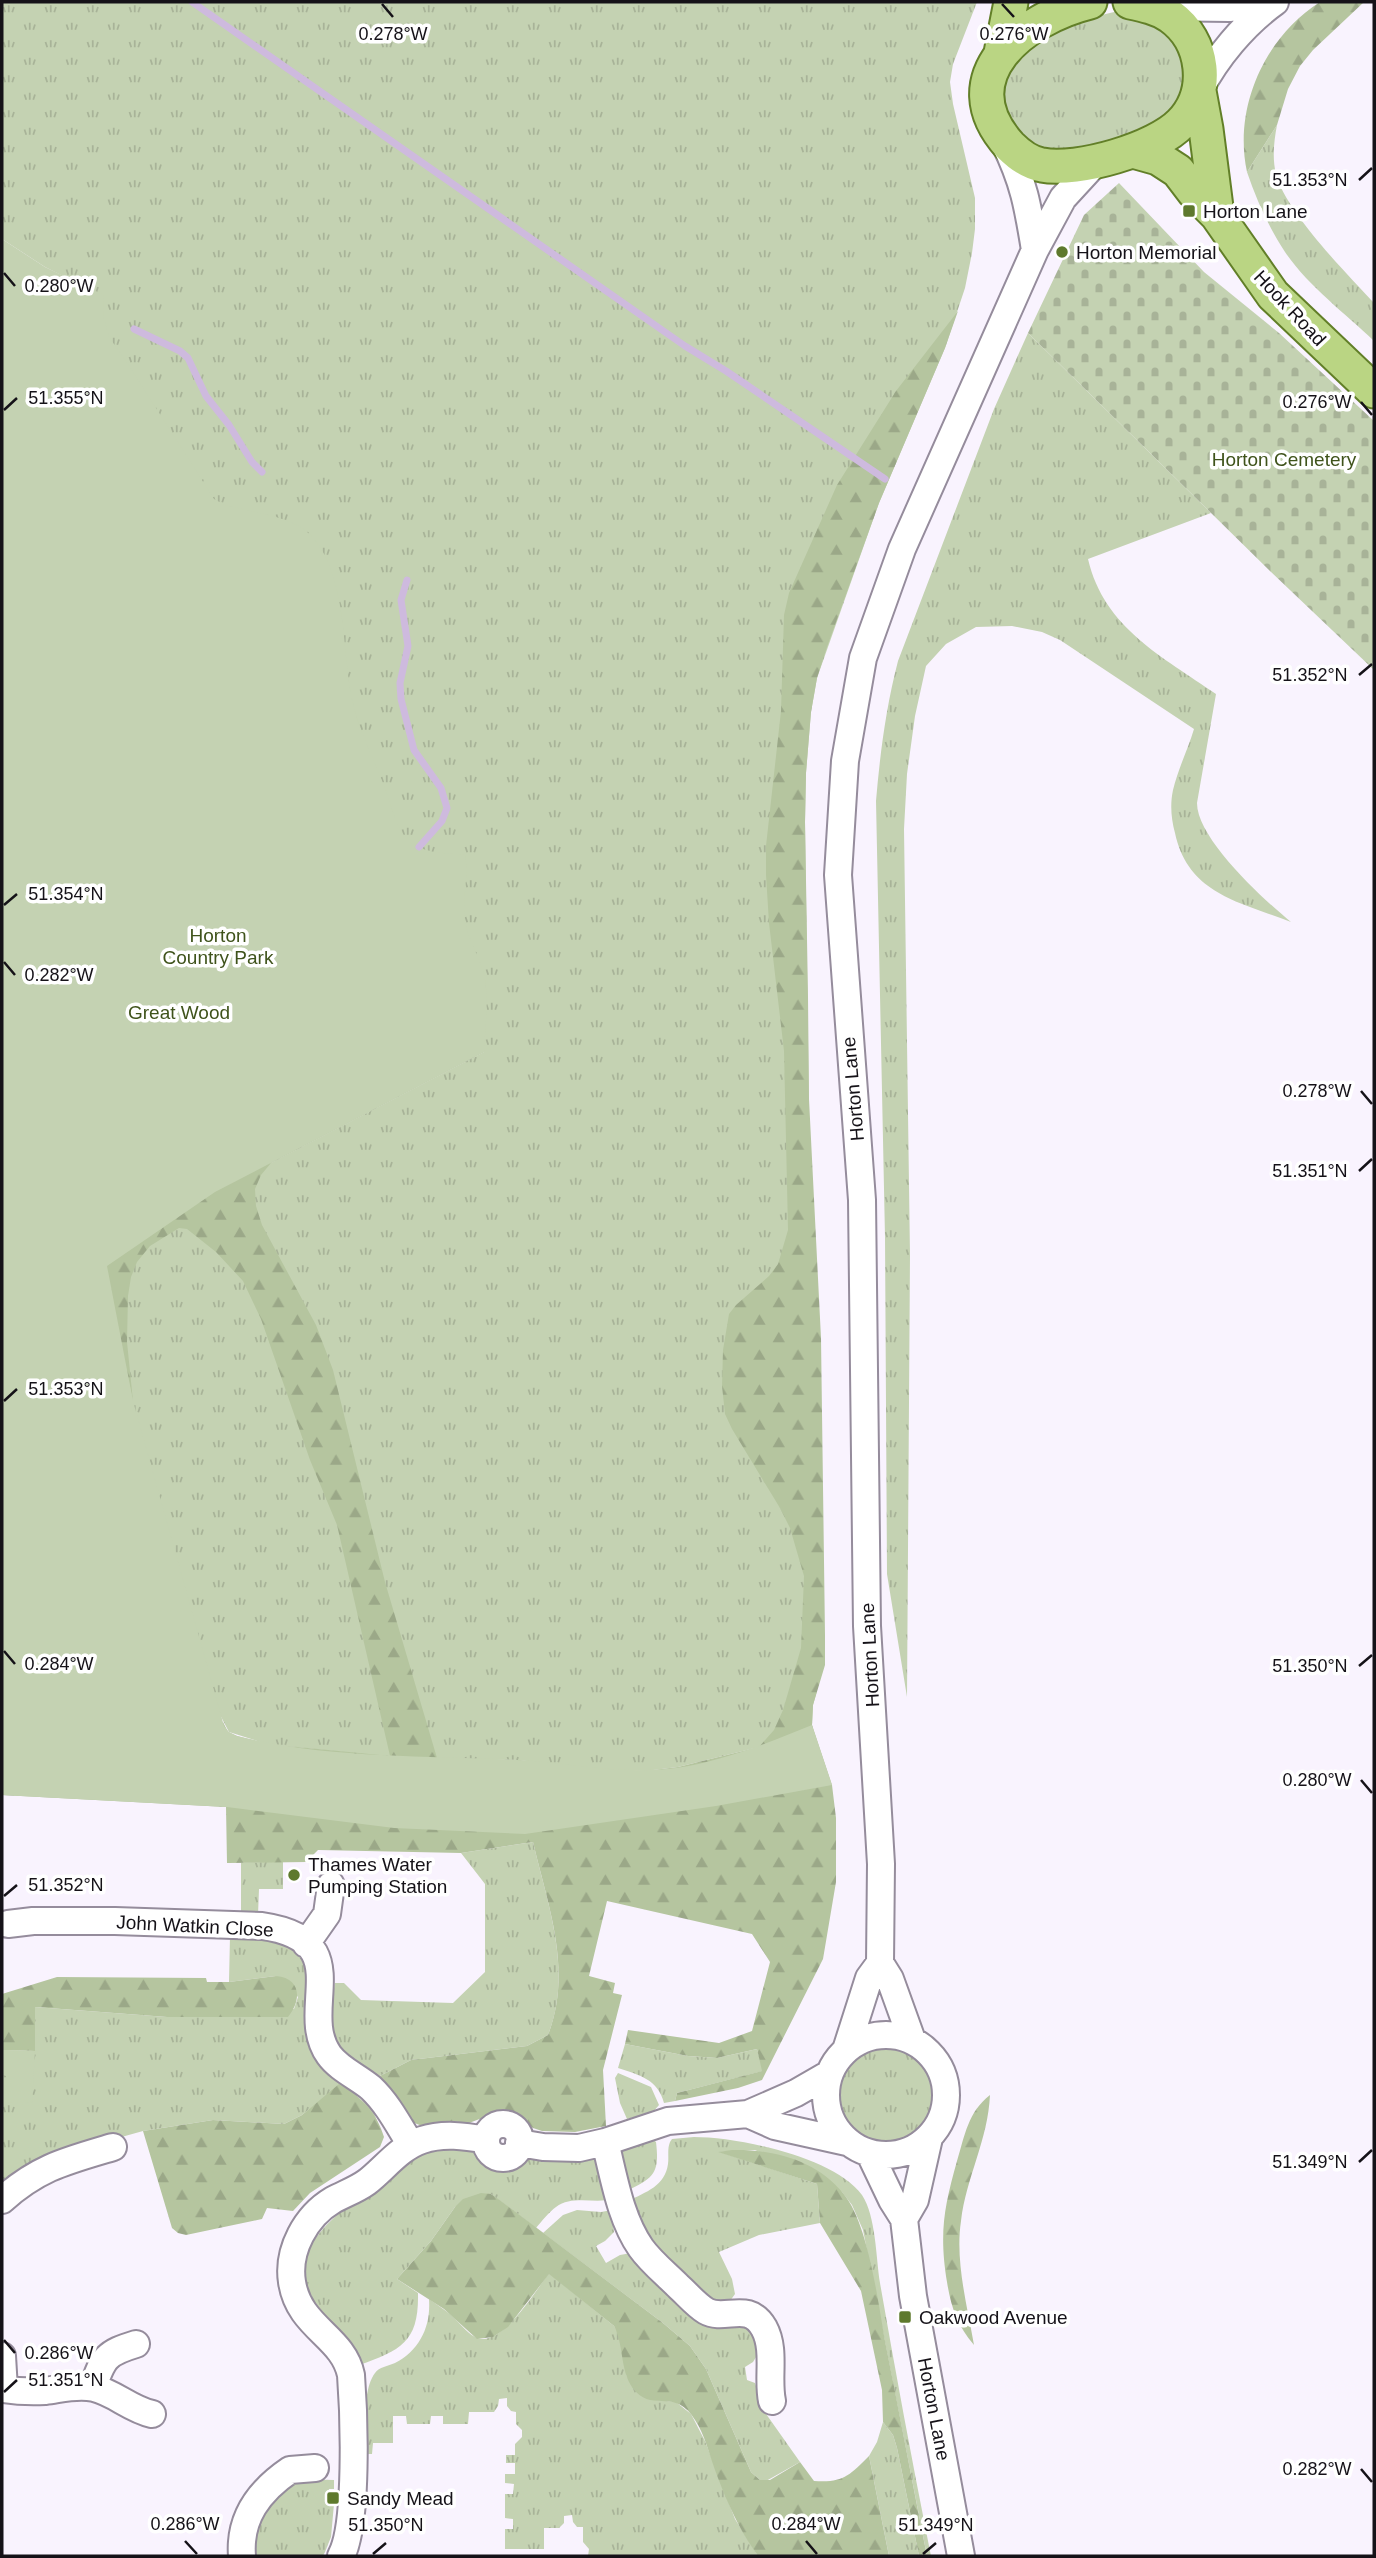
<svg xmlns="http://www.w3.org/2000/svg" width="1376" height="2558" font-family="Helvetica,sans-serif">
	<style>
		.grass { fill: url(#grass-tufts) }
		.forest { fill: url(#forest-firs) }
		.cemetery { fill: url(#cemetery-stones) }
		.park { fill: #c4d2b2 }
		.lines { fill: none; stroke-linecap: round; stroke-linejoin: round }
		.stream { stroke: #cebade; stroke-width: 7 }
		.minor-casing { stroke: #958c9c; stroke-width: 30 }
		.major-casing { stroke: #627f28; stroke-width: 37 }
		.minor { stroke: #fff; stroke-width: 26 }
		.major { stroke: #bad583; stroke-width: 33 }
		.ticks { fill: none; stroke: #151218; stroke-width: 2.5 }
		.poi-dot { fill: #5e792d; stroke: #fff; stroke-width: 2.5 }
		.labels { text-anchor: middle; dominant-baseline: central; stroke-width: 7; stroke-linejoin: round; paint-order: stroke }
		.poi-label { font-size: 19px; fill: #151218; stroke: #fff; text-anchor: start }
		.street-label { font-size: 19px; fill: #151218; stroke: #fff }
		.park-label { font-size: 19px; fill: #3f531b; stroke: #fff }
		.ticks-label { font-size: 18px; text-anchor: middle; fill: #151218; stroke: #fff; stroke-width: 7; stroke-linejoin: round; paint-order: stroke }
	</style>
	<defs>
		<pattern id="grass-tufts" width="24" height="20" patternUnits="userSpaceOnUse" patternTransform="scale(1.75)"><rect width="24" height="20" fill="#c4d2b2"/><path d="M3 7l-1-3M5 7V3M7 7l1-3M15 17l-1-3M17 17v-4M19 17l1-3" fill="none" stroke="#a8b398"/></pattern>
		<pattern id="forest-firs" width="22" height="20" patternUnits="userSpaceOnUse" patternTransform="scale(1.75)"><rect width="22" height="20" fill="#b5c59f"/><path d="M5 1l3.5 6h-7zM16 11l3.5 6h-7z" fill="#9ba888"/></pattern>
		<pattern id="cemetery-stones" width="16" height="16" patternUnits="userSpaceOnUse" patternTransform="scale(1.75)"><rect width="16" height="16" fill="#c4d2b2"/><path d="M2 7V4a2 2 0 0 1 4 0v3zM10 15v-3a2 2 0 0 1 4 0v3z" fill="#a8b398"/></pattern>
	</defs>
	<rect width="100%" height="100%" fill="#f9f3fe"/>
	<path class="grass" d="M2 2H977L953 64 950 82 953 104 975 198V229L972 253 965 288 945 348 879 503 817 678 811 712 806 773 805 822 817 1691 813 1705 812 1725 759 1747 678 1767 645 1771 593 1770 519 1760 390 1757 267 1744 229 1732 2 1298 106 1266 215 1192 484 1052 2 291 87 288 45 267 2 239Z
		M1119 11 1165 24C1170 34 1186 57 1186 67 1188 91 1172 111 1154 125 1147 130 1137 132 1129 135 1103 144 1062 160 1035 146 1019 137 1010 121 1005 104 998 80 1013 53 1033 39 1045 30 1102 14 1119 11Z
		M1277 125C1274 141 1272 158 1276 174 1285 211 1347 274 1374 303V341C1345 313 1308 286 1285 252 1269 228 1256 199 1247 172Z
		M1028 333 1211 513 1088 559C1104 628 1163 657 1216 694L1197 803C1197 839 1264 900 1291 922 1240 902 1188 894 1175 833 1171 818 1170 804 1173 790 1178 769 1188 749 1194 729L1060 640 1042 632 1012 626 976 627 946 644 926 666 915 716 907 774 904 829 910 1255 907 1697 887 1574 885 1237 876 801C880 754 886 707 898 661L994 409Z
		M533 1842C548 1906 573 1971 548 2035L527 2046 411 2060 376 2078 339 2053 329 2017 335 1983H344L361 2000 453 2003 485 1972V1884L461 1853Z
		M283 1861V1889H259L258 1915H241V1863Z
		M230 1936H266L301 1952 312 1988 361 2093 371 2106 380 2128 359 2095 316 2104 302 2115 284 2124 213 2120 143 2131 118 2138 2 2191V2050L35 2051V2007L167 2017 294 2009 298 1997 276 1976 229 1982Z
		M625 2044 688 2056 717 2058 757 2049 763 2071 677 2093 675 2101 664 2103C658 2079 639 2075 618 2068Z
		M834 2095a51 51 0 1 1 102 0a51 51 0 1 1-102 0Z
		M618 2073 651 2087 659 2105 653 2112 627 2119 620 2103 615 2078Z
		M694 2137C738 2137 835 2157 862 2195 876 2216 876 2258 880 2283 896 2375 913 2466 931 2556H927L863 2230 852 2205 842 2192 755 2150 720 2152 817 2184 820 2223 759 2235 719 2252 732 2279 735 2294 730 2301 711 2302 656 2257 628 2201C646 2192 665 2186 668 2164 669 2156 667 2149 670 2142L672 2139Z
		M651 2138 656 2142C660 2175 653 2178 625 2192L620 2152 626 2146Z
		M458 2148 474 2152 491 2166 500 2170 509 2169 528 2158 561 2161 594 2159 600 2163 613 2199C595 2204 572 2195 556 2207 549 2212 542 2221 536 2228L491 2194 455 2207 431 2241 397 2279 418 2293C419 2341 402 2350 359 2365 343 2344 306 2299 304 2273 302 2233 358 2198 386 2178 395 2170 405 2161 416 2155 428 2148 445 2149 458 2148Z
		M577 2210 601 2212 612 2210 614 2232 605 2241 596 2246 606 2263 620 2255 631 2253 743 2321 757 2340 758 2354 753 2362 745 2367 747 2380 755 2383 764 2411 800 2462 766 2481 760 2480 751 2472 706 2369 690 2346 663 2323 543 2233 563 2215Z
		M549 2273 614 2326 619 2335 627 2377 657 2400 676 2402 691 2414 705 2441 735 2519 758 2556H588L589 2549 583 2542V2527H577L573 2522 572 2515 564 2516V2523L559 2528H544V2549H505V2529H513V2519L505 2518V2494H513L514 2484 505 2483V2474H515V2463H506V2455H515V2444L522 2437V2430L516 2424V2412L511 2411 507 2406V2398L499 2399 498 2406 494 2412H469L468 2424H443V2416H431L430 2424H407L406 2416H393V2443H373L372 2454H365C365 2433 362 2390 375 2373 379 2367 388 2366 395 2363 420 2350 431 2326 429 2299 436 2304 444 2309 451 2315 459 2322 466 2332 475 2337 500 2351 536 2290 549 2273Z
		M883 2422 893 2435 897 2448 919 2556H889L869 2456 877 2442Z
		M296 2479 334 2480V2489H329V2504H334L331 2537 325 2552 323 2556H251L252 2521Z"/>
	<path class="forest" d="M1320 2H1364L1313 50 1300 66 1288 89 1277 125 1247 172C1233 107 1265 37 1320 2Z
		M958 311 945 348 879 503 827 647 817 678 811 712 806 773 805 822 808 997 809 1099 821 1338 825 1635V1665L813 1705 812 1725 832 1785 836 1818V1882L823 1959 762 2080 738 2088 675 2101 677 2093 762 2071 757 2049 717 2058 688 2056 625 2044 628 2030 719 2043 752 2031 770 1962 752 1934 607 1901 589 1976 615 1983 613 1993 622 1995 603 2070 606 2126 575 2132 542 2131 533 2128 516 2116 498 2112 469 2123 449 2121 422 2126 412 2122 376 2078 411 2060 527 2046 548 2035C573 1970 548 1906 533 1842L461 1853 318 1850 306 1862 227 1863 226 1807 2 1795 223 1722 228 1732 237 1736 267 1744 390 1756 337 1525 310 1460 261 1319 243 1281 216 1252 187 1229 179 1228 150 1246 137 1262 131 1277 128 1296 127 1342 133 1401 2 786 484 1052 271 1163 261 1175 255 1189 256 1206 262 1225 316 1325 333 1370 385 1582 437 1758 519 1760 593 1770 645 1771 678 1767 759 1747 774 1730 783 1710 801 1648 804 1576 790 1528 780 1508 732 1429 725 1414 722 1386 723 1350 729 1314 736 1305 769 1276 778 1264 788 1230 784 1051 769 923 766 875V846L781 711 784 615 789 593 837 485 896 391Z
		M276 1976C301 1978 302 2000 288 2017H167L35 2007V2051L2 2050V1994L57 1977 206 1978 207 1982H229Z
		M339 2084C361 2096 377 2113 384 2137L380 2147 310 2193 293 2211 267 2208 262 2219 186 2235 178 2233 172 2228 143 2131 213 2120 284 2124 302 2115Z
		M990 2095C988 2140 966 2178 961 2221 955 2261 967 2305 974 2345 957 2325 951 2307 947 2282 939 2233 944 2207 957 2161 965 2135 968 2112 990 2095Z
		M732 2150C772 2149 816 2160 843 2193 869 2224 878 2304 886 2346 900 2416 913 2486 927 2556H919L897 2448 893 2435 883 2422 882 2390 861 2291 820 2223 817 2184 718 2152Z
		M481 2193 491 2194 497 2198 663 2323 690 2346 706 2369 751 2472 760 2480H770L800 2462 814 2481C843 2483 849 2476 869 2456L889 2556H758C739 2530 726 2500 715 2470 709 2454 705 2435 695 2420 676 2388 654 2411 636 2392 619 2374 625 2347 614 2326L549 2274 508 2327 493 2337 477 2339 444 2309 397 2279 431 2241 455 2207 463 2199Z"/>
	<path class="cemetery" d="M1119 183 1204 272 1279 333 1374 421V670L1270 571 1028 333 1084 215Z"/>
	<path class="park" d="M2 239 45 267 104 295 103 315 109 337 128 364 214 499 225 505C248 511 288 516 306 531 349 568 341 653 353 703 359 732 374 760 385 788 391 804 396 829 409 841 424 854 447 853 465 855 469 877 462 898 465 920 467 938 478 953 483 971 490 996 485 1026 484 1052L215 1192 107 1266 133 1401 224 1726 229 1732 237 1736C329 1759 424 1755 517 1760 573 1763 618 1775 676 1768 723 1761 768 1743 812 1725L832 1785 716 1806 525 1834 394 1828 227 1807 2 1795Z
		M2 2050 35 2051 32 2103 5 2102 6 2076 2 2075Z"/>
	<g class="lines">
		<path class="stream" d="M192 2 685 346 726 371 885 479
			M134 329 180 351 188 358 206 396 229 425 252 462 262 472
			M407 580 401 600 408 646 400 683 401 699 414 750 441 788 447 808 442 821 419 847"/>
		<defs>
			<path id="minor" d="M1152 7 1230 8 1264 2
				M1199 91C1216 58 1244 24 1275 2
				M1004 142C1024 182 1028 207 1035 250
				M8 1924 33 1921H115L262 1926C360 1940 296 2009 329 2055 339 2069 358 2077 371 2088 388 2104 399 2126 411 2145
				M306 1944 327 1914 331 1885
				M826 2095a60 60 0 1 1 120 0a60 60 0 1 1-120 0Z
				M912 2040 890 1979 880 1963 881 1864 867 1626 862 1200 838 875 845 761 863 658 902 549 1035 250 1063 198 1097 161
				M846 2050 869 1978 880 1963
				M748 2114 775 2126 847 2142
				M486 2141a17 17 0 1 1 34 0a17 17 0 1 1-34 0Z
				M605 2142C614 2177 620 2218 641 2248 651 2262 666 2274 678 2286 687 2294 696 2305 706 2311 725 2322 748 2300 764 2328 776 2350 767 2378 772 2401
				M519 2143 543 2147 579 2148 605 2142 668 2121 748 2114 796 2093 829 2074
				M870 2154 892 2200 904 2219 913 2296 961 2556
				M2 2200C39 2167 66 2161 113 2147
				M904 2219 915 2200 929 2138
				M2 2356 4 2389
				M93 2387C103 2358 106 2353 136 2344
				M2 2389C16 2391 30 2392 45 2391 61 2389 78 2384 94 2388 115 2393 130 2409 152 2414
				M242 2556C239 2518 259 2491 290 2470L315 2468
				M341 2556C358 2525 354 2414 351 2375 343 2336 299 2328 292 2282 287 2250 306 2216 333 2200 344 2194 356 2190 367 2182 384 2169 400 2147 422 2140 443 2133 465 2136 486 2140"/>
			<path id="major" d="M1090 2C1024 18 947 77 1010 146 1019 155 1029 163 1042 165 1077 172 1156 149 1181 123 1211 92 1205 41 1170 16 1158 8 1144 5 1130 2
				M1001 53 1011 2
				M1199 91 1206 129 1217 215
				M1133 151 1158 158 1178 171 1194 192 1217 215 1273 295 1374 391"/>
		</defs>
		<use href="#minor" class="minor-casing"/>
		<use href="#major" class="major-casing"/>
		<use href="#minor" class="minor"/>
		<use href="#major" class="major"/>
	</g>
	<path class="ticks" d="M382 4 393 17M1002 4 1014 17M1359 180 1372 168M4 273 15 286M1361 402 1372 415M4 410 17 398M1359 675 1372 664M4 905 17 894M4 962 15 975M1361 1091 1372 1104M1359 1171 1372 1159M4 1401 17 1389M4 1651 15 1664M1359 1666 1372 1655M1361 1780 1372 1793M4 1896 17 1885M1359 2162 1372 2150M4 2340 15 2353M4 2392 17 2380M1361 2469 1372 2482M185 2541 197 2554M806 2541 817 2554M373 2554 386 2543M923 2554 936 2543"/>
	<g class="poi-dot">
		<rect x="1182" y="204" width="14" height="14" rx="3.5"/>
		<circle cx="1062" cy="252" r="7"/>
		<circle cx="294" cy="1875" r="7"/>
		<rect x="898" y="2310" width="14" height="14" rx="3.5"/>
		<rect x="326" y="2491" width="14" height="14" rx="3.5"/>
	</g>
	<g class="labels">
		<g class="poi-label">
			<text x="1203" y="211">Horton Lane</text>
			<text x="1076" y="252">Horton Memorial</text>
			<text x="308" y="1864">Thames Water<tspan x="308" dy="22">Pumping Station</tspan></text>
			<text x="919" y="2317">Oakwood Avenue</text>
			<text x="347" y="2498">Sandy Mead</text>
		</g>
		<g class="street-label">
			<text transform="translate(1290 308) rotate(47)">Hook Road</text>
			<text transform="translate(853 1089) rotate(-95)">Horton Lane</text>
			<text transform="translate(870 1655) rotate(-93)">Horton Lane</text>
			<text transform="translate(195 1926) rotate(3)">John Watkin Close</text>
			<text transform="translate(934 2409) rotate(79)">Horton Lane</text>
		</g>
		<g class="park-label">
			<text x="1284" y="459">Horton Cemetery</text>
			<text x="218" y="935">Horton<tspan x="218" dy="22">Country Park</tspan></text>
			<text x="179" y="1012">Great Wood</text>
		</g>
	</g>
	<g class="ticks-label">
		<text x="393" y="40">0.278°W</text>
		<text x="1014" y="40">0.276°W</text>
		<text x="1310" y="186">51.353°N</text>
		<text x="59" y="292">0.280°W</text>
		<text x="66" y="404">51.355°N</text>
		<text x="1317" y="408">0.276°W</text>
		<text x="1310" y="681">51.352°N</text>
		<text x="66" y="900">51.354°N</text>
		<text x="59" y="981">0.282°W</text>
		<text x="1317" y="1097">0.278°W</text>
		<text x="1310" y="1177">51.351°N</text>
		<text x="66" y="1395">51.353°N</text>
		<text x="59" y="1670">0.284°W</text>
		<text x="1310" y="1672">51.350°N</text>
		<text x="1317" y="1786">0.280°W</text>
		<text x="66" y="1891">51.352°N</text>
		<text x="1310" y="2168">51.349°N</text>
		<text x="59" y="2359">0.286°W</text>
		<text x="66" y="2386">51.351°N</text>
		<text x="1317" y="2475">0.282°W</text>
		<text x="185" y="2530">0.286°W</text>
		<text x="806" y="2530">0.284°W</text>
		<text x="386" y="2531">51.350°N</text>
		<text x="936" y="2531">51.349°N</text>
	</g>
	<rect width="1376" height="2558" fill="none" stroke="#151218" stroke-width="7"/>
</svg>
